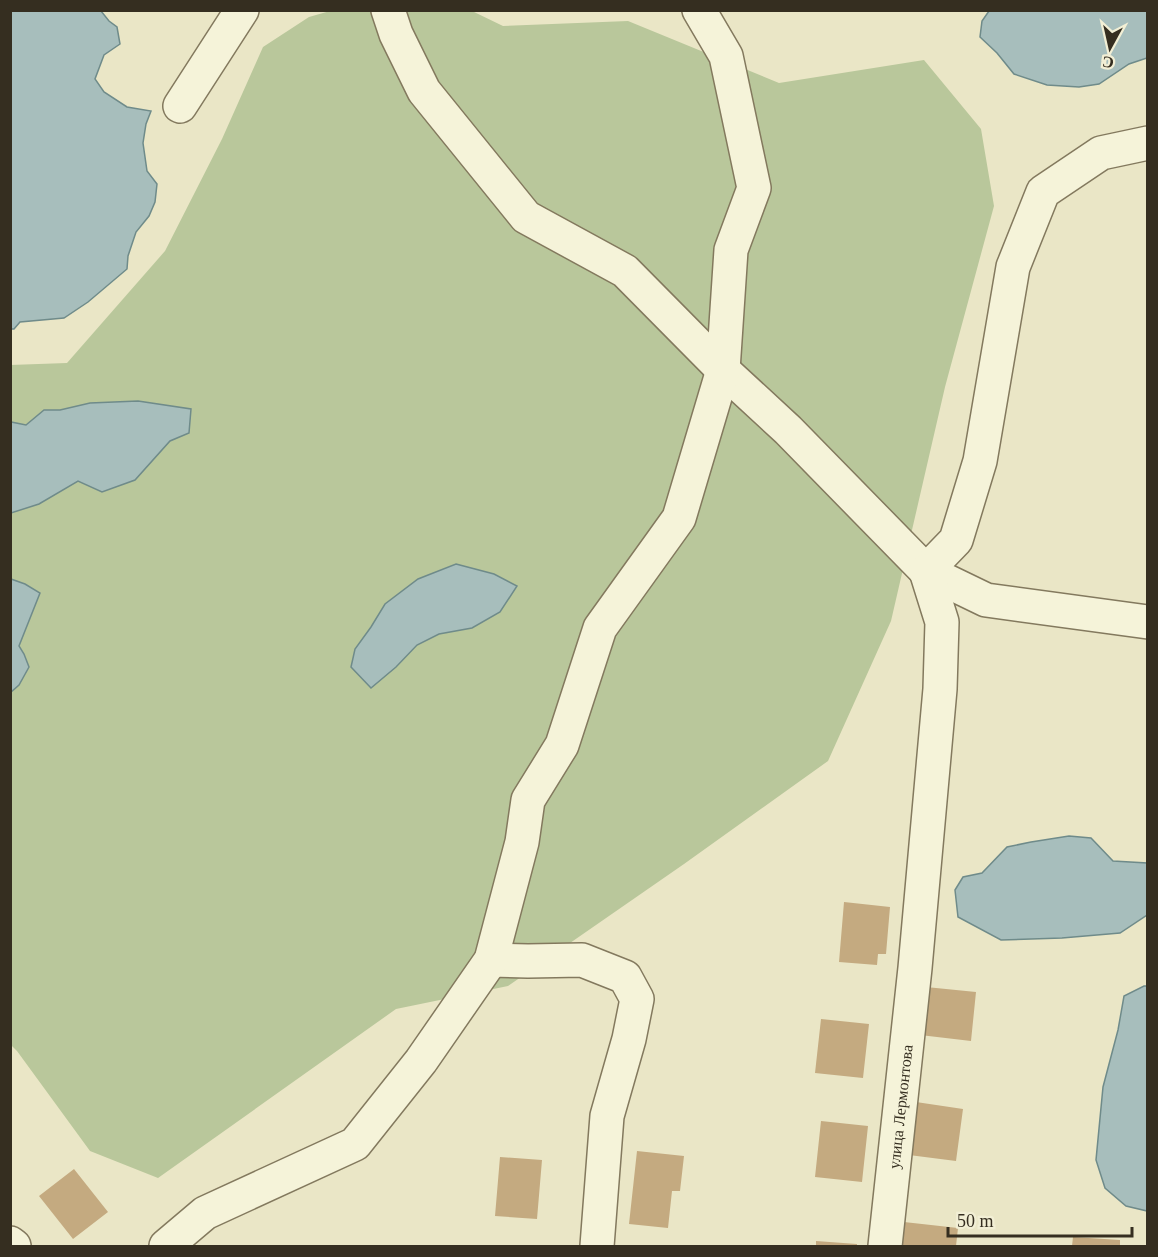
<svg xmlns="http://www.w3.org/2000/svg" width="1158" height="1257" font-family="'Times New Roman',serif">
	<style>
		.green { fill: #b9c79b }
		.water { fill: #a7bebc; stroke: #6f8b8a; stroke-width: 1.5 }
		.building { fill: #c4aa80 }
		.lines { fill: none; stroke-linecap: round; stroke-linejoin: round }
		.minor-casing { stroke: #83795e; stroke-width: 36 }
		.minor { stroke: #f5f3d9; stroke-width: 33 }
		.labels { text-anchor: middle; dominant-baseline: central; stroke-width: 6; stroke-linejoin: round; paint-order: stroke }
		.street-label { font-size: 16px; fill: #352e20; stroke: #f2efd5 }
	</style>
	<rect width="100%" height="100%" fill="#eae6c6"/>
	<path class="green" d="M330 11H472L503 26 628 21 779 83 924 60 981 129 994 206 945 387 891 621 828 761 684 864 508 986 396 1009 158 1178 90 1151 17 1051 11 1045 10 365 67 363 165 251 222 139 263 47 309 17Z"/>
	<path class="water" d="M10 11H101L109 21 117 27 120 44 104 55 95 79 104 92 127 107 151 111 146 124 143 143 147 171 157 184 155 202 149 216 136 232 128 256 127 269 88 302 64 318 20 322 14 329H11Z
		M989 11H1147V58L1129 64 1099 84 1079 87 1047 85 1014 74 997 53 980 37 982 21Z
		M138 401 191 409 189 433 170 441 135 480 102 492 78 481 39 504 11 513V422L26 425 44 410H60L90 403Z
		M456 564 494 574 517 586 500 612 472 628 439 634 417 645 396 667 371 688 351 667 355 649 371 627 385 604 418 579Z
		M11 579 25 584 40 593 19 646 24 654 29 667 19 685 11 692Z
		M1069 836 1091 838 1113 861 1147 863V915L1120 933 1062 938 1001 940 958 917 955 890 963 877 982 873 1007 847 1031 842Z
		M1144 986H1148L1147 1211 1126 1206 1105 1188 1096 1160 1103 1087 1118 1030 1124 996Z"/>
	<path class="building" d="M844 902 890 907 886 954H878L877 965 839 962Z
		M926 987 976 992 971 1041 920 1035Z
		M821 1019 869 1024 863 1078 815 1073Z
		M916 1102 963 1109 956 1161 909 1155Z
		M821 1121 868 1126 862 1182 815 1177Z
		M637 1151 684 1156 680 1191H672L668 1228 629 1224Z
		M500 1157 542 1160 537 1219 495 1216Z
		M74 1169 108 1212 73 1239 39 1196Z
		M904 1222 958 1228 956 1246H900Z
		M1073 1237 1120 1240V1246H1072Z
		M816 1241 857 1244V1246H816Z"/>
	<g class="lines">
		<defs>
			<g id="minor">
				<path d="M388 10 396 34 424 91 526 217 625 271 723 370 788 430 926 571 986 600 1148 622"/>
				<path d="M180 106 242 10"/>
				<path d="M926 571 956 540 980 461 1013 267 1043 192 1101 153 1148 143"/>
				<path d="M491 960 528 961 582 960 625 977 637 999 629 1039 607 1116 597 1246"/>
				<path d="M10 1243 14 1246"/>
				<path d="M166 1246 205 1213 355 1144 421 1061 491 960 522 842 528 800 562 745 600 628 679 518 723 370 731 250 754 188 726 56 699 10"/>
				<path id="s1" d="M885 1246 915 968 940 689 942 622 926 571"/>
			</g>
		</defs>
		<use href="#minor" class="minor-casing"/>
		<use href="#minor" class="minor"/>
	</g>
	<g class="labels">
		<g class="street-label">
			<text stroke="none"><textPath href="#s1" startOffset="140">улица Лермонтова</textPath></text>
		</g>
	</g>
	<rect width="1158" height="1257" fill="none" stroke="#352e20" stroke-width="24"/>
	<g transform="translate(1110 48) rotate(188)" stroke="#f2efd5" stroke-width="4.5" paint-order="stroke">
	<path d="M0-4.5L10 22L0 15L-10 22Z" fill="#352e20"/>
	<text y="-9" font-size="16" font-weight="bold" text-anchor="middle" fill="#352e20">С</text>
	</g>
	<path d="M948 1227v9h184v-9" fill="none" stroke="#352e20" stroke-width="3"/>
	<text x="957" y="1227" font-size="18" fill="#352e20" stroke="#f2efd5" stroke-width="4.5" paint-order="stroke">50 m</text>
</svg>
